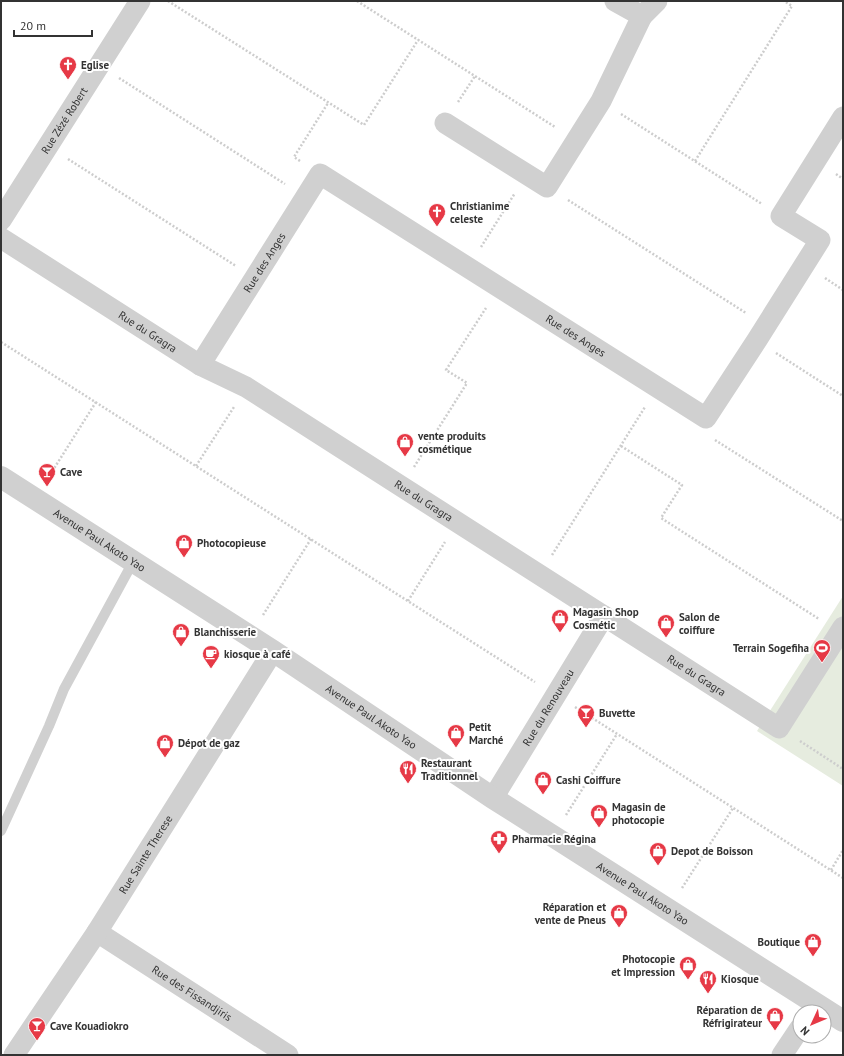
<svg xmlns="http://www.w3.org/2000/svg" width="844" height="1056" font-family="'PT Sans',sans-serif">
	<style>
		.green { fill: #e6ecdf }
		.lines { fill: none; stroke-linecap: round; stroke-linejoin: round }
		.path { stroke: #cdcdcd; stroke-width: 2.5; stroke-dasharray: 2 2; stroke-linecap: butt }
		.service { stroke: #d0d0d0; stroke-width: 10 }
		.minor { stroke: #d0d0d0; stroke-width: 21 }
		.tertiary { stroke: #d0d0d0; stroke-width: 22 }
		.labels { text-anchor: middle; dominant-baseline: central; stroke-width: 4; stroke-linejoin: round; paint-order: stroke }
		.poi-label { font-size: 11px; font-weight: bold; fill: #333; stroke: #fff; text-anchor: start }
		.street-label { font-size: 11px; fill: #333; stroke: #fff }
	</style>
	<rect width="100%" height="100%" fill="#fff"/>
	<path class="green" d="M843 596V786L757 731Z"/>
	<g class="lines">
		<path class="path" d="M168 1 364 125 418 40
			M357 1 555 127
			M119 78 285 184
			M458 102 475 76
			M621 114 762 204
			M68 159 236 266
			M300 161 294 157 328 103
			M695 161 792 6 784 1
			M836 174 843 179
			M568 200 746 313
			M481 247 515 193
			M825 278 843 290
			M1 342 535 682
			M776 353 843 396
			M715 440 843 521
			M621 446 682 485 661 518 819 619
			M196 466 234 407
			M414 467 467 383 446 370 486 308
			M48 478 96 402
			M552 555 645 407
			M408 601 445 542
			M263 615 311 539
			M575 707 843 878
			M800 741 843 769
			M566 815 617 734
			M831 870 843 850
			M682 888 733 808"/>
		<path class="service" d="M1 831 49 726 64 689 133 562"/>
		<g class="minor">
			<path d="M615 1 642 16 657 1"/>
			<path d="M445 123 547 187 601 101 642 16"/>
			<path id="s1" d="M1 220 140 1"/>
			<path id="s2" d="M1 238 200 365 246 387 779 728 843 627"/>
			<path id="s3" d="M200 365 320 174 706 418 757 340 820 240 781 216 843 117"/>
			<path id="s4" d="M493 798 604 616"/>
			<path id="s5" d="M97 932 288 1055"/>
			<path id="s6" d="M14 1055 97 932 273 651"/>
			<path d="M782 1055 800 1028"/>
		</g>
		<path class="tertiary" id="s7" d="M1 477 273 651 493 798 843 1021"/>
	</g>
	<defs>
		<symbol id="church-pin" viewBox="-11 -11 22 30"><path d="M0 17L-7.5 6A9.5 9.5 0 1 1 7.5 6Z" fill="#e63946" stroke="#fff"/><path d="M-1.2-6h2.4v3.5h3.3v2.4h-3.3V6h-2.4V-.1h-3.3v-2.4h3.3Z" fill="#fff"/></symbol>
		<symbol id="shop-pin" viewBox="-11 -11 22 30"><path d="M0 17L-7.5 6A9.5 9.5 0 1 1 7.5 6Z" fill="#e63946" stroke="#fff"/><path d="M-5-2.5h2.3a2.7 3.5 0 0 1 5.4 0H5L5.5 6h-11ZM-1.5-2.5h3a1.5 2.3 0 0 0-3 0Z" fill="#fff"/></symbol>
		<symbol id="bar-pin" viewBox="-11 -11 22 30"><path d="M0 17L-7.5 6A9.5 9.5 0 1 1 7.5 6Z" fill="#e63946" stroke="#fff"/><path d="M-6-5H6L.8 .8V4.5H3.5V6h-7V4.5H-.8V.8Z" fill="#fff"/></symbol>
		<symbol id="stadium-pin" viewBox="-11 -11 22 30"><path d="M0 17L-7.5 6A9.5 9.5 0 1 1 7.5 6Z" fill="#e63946" stroke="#fff"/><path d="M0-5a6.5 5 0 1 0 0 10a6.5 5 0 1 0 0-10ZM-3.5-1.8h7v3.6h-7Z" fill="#fff"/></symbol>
		<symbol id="cafe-pin" viewBox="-11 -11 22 30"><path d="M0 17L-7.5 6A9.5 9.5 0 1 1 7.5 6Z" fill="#e63946" stroke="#fff"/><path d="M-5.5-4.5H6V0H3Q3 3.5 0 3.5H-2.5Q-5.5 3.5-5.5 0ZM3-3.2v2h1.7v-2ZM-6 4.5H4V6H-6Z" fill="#fff"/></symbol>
		<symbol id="restaurant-pin" viewBox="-11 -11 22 30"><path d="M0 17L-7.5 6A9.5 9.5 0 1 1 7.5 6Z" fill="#e63946" stroke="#fff"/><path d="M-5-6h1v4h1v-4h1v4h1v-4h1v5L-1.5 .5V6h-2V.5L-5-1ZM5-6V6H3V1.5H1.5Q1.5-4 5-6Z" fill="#fff"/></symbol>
		<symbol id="pharmacy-pin" viewBox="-11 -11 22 30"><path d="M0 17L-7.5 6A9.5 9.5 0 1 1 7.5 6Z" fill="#e63946" stroke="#fff"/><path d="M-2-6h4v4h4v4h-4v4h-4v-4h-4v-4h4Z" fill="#fff"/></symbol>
	</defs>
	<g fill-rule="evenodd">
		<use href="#church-pin" x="58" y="55" width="20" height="27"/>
		<use href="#church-pin" x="427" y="202" width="20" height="27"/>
		<use href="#shop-pin" x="395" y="432" width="20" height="27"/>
		<use href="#bar-pin" x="37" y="462" width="20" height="27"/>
		<use href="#shop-pin" x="174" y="533" width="20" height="27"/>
		<use href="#shop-pin" x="550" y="608" width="20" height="27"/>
		<use href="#shop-pin" x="656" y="613" width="20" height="27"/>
		<use href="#shop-pin" x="171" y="622" width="20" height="27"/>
		<use href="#stadium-pin" x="812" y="638" width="20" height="27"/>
		<use href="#cafe-pin" x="201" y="644" width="20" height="27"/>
		<use href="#bar-pin" x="576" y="703" width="20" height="27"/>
		<use href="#shop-pin" x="446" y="723" width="20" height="27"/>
		<use href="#shop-pin" x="155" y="733" width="20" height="27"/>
		<use href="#restaurant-pin" x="398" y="759" width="20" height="27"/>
		<use href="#shop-pin" x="533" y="770" width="20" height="27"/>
		<use href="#shop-pin" x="589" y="803" width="20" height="27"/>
		<use href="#pharmacy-pin" x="489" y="829" width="20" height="27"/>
		<use href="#shop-pin" x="648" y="841" width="20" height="27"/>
		<use href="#shop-pin" x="609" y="903" width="20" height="27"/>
		<use href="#shop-pin" x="803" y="932" width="20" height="27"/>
		<use href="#shop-pin" x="678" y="955" width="20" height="27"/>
		<use href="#restaurant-pin" x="698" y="969" width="20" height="27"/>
		<use href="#shop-pin" x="765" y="1006" width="20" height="27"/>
		<use href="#bar-pin" x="27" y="1016" width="20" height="27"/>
	</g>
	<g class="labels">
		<g class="poi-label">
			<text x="81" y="65">Eglise</text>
			<text x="450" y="206">Christianime<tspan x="450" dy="13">celeste</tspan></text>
			<text x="418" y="436">vente produits<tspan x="418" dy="13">cosmétique</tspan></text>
			<text x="60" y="472">Cave</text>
			<text x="197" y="543">Photocopieuse</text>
			<text x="573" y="612">Magasin Shop<tspan x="573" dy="13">Cosmétic</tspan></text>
			<text x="679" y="617">Salon de<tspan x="679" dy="13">coiffure</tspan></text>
			<text x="194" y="632">Blanchisserie</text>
			<text x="809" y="648" text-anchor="end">Terrain Sogefiha</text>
			<text x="224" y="654">kiosque à café</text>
			<text x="599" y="713">Buvette</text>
			<text x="469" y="727">Petit<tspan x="469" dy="13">Marché</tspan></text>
			<text x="178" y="743">Dépot de gaz</text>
			<text x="421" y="763">Restaurant<tspan x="421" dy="13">Traditionnel</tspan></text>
			<text x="556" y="780">Cashi Coiffure</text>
			<text x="612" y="807">Magasin de<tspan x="612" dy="13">photocopie</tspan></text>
			<text x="512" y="839">Pharmacie Régina</text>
			<text x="671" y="851">Depot de Boisson</text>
			<text x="606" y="907" text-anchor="end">Réparation et<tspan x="606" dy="13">vente de Pneus</tspan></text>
			<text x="800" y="942" text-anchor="end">Boutique</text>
			<text x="675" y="959" text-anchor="end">Photocopie<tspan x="675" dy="13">et Impression</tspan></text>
			<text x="721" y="979">Kiosque</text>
			<text x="762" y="1010" text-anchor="end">Réparation de<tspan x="762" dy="13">Réfrigirateur</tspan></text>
			<text x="50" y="1026">Cave Kouadiokro</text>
		</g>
		<g class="street-label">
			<text stroke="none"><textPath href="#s1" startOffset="118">Rue Zézé Robert</textPath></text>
			<text stroke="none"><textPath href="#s3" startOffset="121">Rue des Anges</textPath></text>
			<text stroke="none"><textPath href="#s2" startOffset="174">Rue du Gragra</textPath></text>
			<text stroke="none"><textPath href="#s3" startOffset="528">Rue des Anges</textPath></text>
			<text stroke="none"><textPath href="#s2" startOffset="498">Rue du Gragra</textPath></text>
			<text stroke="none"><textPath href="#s7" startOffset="117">Avenue Paul Akoto Yao</textPath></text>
			<text stroke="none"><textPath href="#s2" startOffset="822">Rue du Gragra</textPath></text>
			<text stroke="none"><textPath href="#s4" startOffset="106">Rue du Renouveau</textPath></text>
			<text stroke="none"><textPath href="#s7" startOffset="441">Avenue Paul Akoto Yao</textPath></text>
			<text stroke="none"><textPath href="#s6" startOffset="240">Rue Sainte Therese</textPath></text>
			<text stroke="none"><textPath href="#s7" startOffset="765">Avenue Paul Akoto Yao</textPath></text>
			<text stroke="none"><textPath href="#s5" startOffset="113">Rue des Fissandjiris</textPath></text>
		</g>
	</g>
	<rect width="844" height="1056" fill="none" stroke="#333333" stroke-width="4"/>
	<g transform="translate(812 1024) rotate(226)"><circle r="19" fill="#ffffff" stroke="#adadad"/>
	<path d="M0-3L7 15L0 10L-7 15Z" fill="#e63946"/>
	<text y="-6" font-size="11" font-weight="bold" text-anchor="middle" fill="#333333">N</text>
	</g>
	<path d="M14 30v6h78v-6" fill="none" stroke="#333333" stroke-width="2"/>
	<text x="20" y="30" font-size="12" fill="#333333" stroke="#ffffff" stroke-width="3" paint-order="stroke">20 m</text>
</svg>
